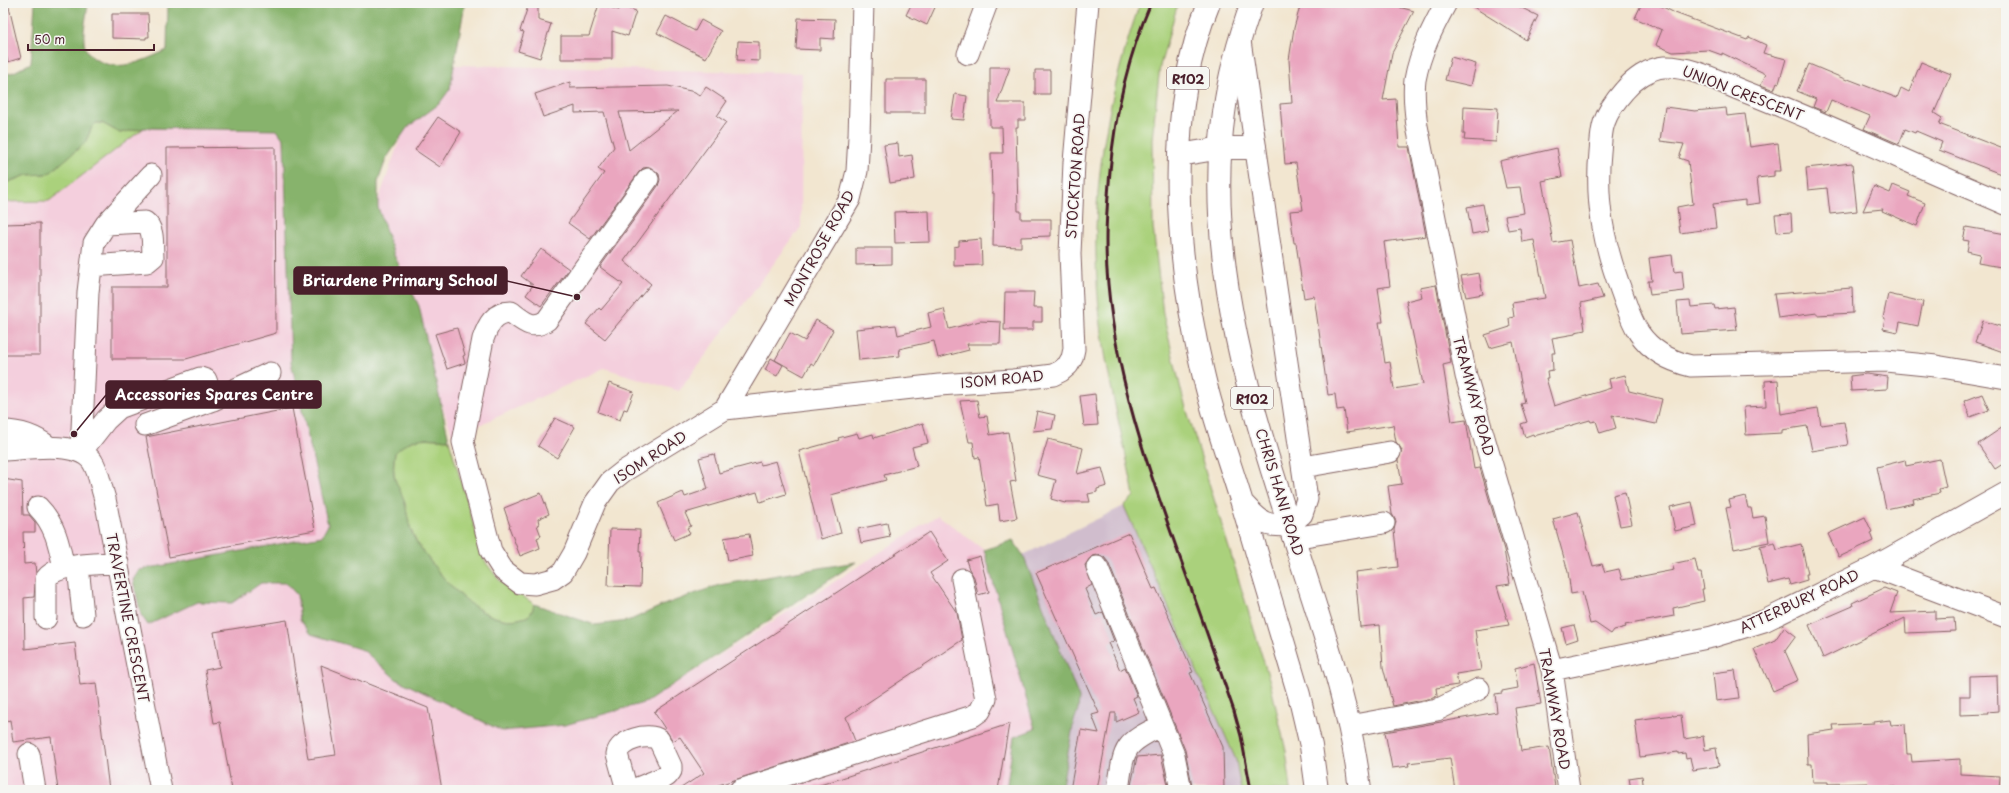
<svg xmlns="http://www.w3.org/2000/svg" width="2009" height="793" font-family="'Playpen Sans',sans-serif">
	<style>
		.built { fill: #f4cfdd }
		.industrial { fill: #d0bdcd }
		.green { fill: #aad17c; stroke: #7a7854 }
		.forest { fill: #87b36c; stroke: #68694c }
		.building { fill: #eaa6bf; fill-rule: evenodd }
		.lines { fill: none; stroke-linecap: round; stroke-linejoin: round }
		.minor-casing { stroke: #856565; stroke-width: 23 }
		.major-casing { stroke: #856565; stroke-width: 24 }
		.minor { stroke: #fff; stroke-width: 21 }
		.major { stroke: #fff; stroke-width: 22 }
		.rail { stroke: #4a1f2b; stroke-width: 3 }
		.labels { text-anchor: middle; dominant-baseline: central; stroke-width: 3.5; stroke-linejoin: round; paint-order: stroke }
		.shield { fill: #f6f6f2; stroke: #7e6067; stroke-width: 1 }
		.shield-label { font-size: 13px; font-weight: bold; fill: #4a1f2b }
		.street-label { font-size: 14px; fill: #4a1f2b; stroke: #f6f6f2 }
		.leader { fill: none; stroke: #4a1f2b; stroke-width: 1.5 }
		.callout-dot { fill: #4a1f2b; stroke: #f6f6f2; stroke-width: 1.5 }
		.callout { fill: #4a1f2b; stroke: #4a1f2b; stroke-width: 1.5 }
		.callout-label { font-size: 15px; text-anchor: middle; font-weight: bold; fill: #fff }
	</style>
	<rect width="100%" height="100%" fill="#f6f6f2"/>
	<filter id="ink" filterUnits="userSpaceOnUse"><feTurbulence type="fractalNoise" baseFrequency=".025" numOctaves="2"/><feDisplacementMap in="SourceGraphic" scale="8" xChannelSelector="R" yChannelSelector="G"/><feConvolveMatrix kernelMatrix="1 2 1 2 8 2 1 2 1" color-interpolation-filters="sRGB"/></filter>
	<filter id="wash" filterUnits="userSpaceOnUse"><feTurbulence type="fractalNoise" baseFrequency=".012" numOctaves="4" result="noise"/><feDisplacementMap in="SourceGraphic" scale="16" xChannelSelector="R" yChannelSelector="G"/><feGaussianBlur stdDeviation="0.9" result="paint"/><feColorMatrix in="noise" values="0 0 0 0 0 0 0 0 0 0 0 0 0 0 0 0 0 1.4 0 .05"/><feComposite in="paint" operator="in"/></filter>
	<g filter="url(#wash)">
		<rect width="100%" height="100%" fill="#f2e6d0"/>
		<path class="built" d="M454 65 802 73 801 227 679 391 604 368 453 437 375 210 413 102Z
			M144 128 277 130 284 140 291 362 328 525 322 536 139 570 148 625 197 602 232 603 261 583H286L297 595 300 620 311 634 363 650 396 679 647 702 938 515 984 550 1035 729 1014 737 1006 790H3V202L49 201Z"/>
		<path class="industrial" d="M1124 506 1236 760 1241 790H1061L1074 721 1078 710 1079 698 1023 555Z"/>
		<path class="green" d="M1140 3H1178L1160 66 1152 139 1153 227 1163 314 1183 398 1270 682 1286 751 1291 790H1241L1236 760 1124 506 1134 496C1124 441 1109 387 1102 333 1086 218 1102 111 1140 3Z
			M96 123H102L120 133 144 128 49 201 3 202V184L27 175 45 174 85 143 92 127Z
			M422 438 449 440 484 560 499 580 534 604C532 615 529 617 518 619 478 627 435 570 416 541 411 532 395 484 394 474 393 467 394 460 395 453L404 444Z"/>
		<path class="forest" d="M35 3H88C87 15 83 28 84 40 84 49 89 56 97 60 120 73 145 60 167 50L168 3H465L450 89 439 104 407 128 386 159 378 182V207L394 255 419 306 449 440C426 438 412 435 395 453 394 459 393 467 394 474 395 483 401 491 404 500 408 513 408 528 416 541 435 570 478 627 518 619 529 617 532 615 534 604L595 625 628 621 666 604 719 585 856 562 647 702 565 725 502 731 396 679 363 650 311 634 300 620 297 595 286 583H261L232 603 197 602 148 625 141 615 133 580 139 570 322 536 328 525 291 362 284 140 277 130 144 128 120 133 102 123H96L92 127 85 143 51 172 45 174 27 175 3 184V75L14 72 31 63Z
			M1013 540 1023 555 1079 698 1078 710 1074 721 1061 790H1006L1014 737 1035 729 984 550Z"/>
		<g id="blocks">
			<path class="building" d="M8 3 21 58 8 62 3 44V4Z
				M529 3H538V20L551 24 540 58 518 51 524 32 520 31Z
				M912 3H937L927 25 906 15Z
				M1301 3H1383L1414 11 1392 53 1383 100 1396 99 1399 147H1409L1426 236 1384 242 1390 286 1378 288 1383 322H1379L1385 363 1390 362 1394 389 1423 384 1406 301 1422 297 1420 288 1436 285 1451 363 1443 365 1452 422 1466 420 1474 469 1480 468 1504 550 1510 584 1497 586 1509 625 1475 630 1481 670 1456 674 1458 685 1436 688 1437 696 1433 698 1393 706 1383 667 1380 625 1360 627 1355 572 1398 567 1394 530 1396 521 1392 514 1388 486 1402 484 1398 460 1402 450 1396 442 1393 425 1347 432 1344 409 1337 410 1335 394 1328 395 1314 296 1304 298 1296 243H1294L1290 211 1303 210 1296 163 1285 164 1280 104 1292 103 1289 60 1294 28Z
				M1467 3H1512L1538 16 1526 40Z
				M1642 3H1655L1675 13 1747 40 1749 37 1766 45 1763 53 1786 59 1779 83 1777 82 1774 90 1761 85 1766 74 1722 53V55L1708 50 1673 52 1656 45 1662 30 1635 18Z
				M599 4 619 10 620 6 636 11 628 36 612 31V59H561V36H589Z
				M112 14H148L149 37H146V39L112 38Z
				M666 16 695 31 701 20 721 31 706 58 657 33Z
				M798 18 835 19 834 39 820 38V50L796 49Z
				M738 41 759 42V61L737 60Z
				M1451 57 1476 64 1471 86 1445 80Z
				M1921 62 1951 74 1934 113 1942 118 1939 124 2006 150V176L1939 150 1942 142 1916 131 1915 133 1905 129 1899 144 1864 129 1870 116 1831 100 1826 112 1813 107 1816 99 1797 91 1809 64 1847 80 1848 79 1897 98 1901 88 1909 92Z
				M990 67H1010L997 103H1025V120H1018V127H1016L1018 211H1021V219H1051V236L1021 237V247L993 246 994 193H992L991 153H1003L1002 127H990Z
				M1035 70H1050V94H1035Z
				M886 79H925V113H886Z
				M570 82V88L668 86 695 92 700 96 706 87 727 101 717 116 726 122 624 261 651 284 605 339 586 324 599 308 601 310 623 284 600 267 658 186 660 180 659 174 650 167 643 168 639 172 590 239 568 223 604 173 598 169 614 147 604 112 575 113V106L543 117 535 94ZM678 111 629 150 619 112Z
				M955 94 967 96 964 120 951 119Z
				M1464 106 1498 108 1496 142 1464 140 1465 134H1463Z
				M1665 107 1695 111 1726 108 1727 116 1745 114 1750 147 1778 143 1781 171H1774V176L1757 178 1760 203 1745 205V200L1713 204 1716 228 1680 233 1677 207 1693 204 1688 161 1679 158 1684 144 1660 141Z
				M438 117 461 132 440 167 415 150Z
				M898 143 899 157 912 155 915 179 890 183 884 145Z
				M275 147 276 333 186 359H112V287H167V148Z
				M1557 148 1562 177 1542 181 1553 243 1570 240 1579 288 1598 284 1603 298 1581 303 1585 330 1575 332V334L1552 338 1555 353H1552L1553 370 1547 371 1548 378H1546L1554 406 1611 388 1609 379 1625 375 1629 391 1662 399 1656 424 1612 415 1616 428 1600 433 1596 421 1591 422 1590 420 1534 436 1533 434 1525 437 1521 424 1527 422 1521 404 1525 403 1513 342 1490 348 1485 335 1510 327 1509 318 1514 317 1512 303 1545 298 1534 240 1522 242 1520 228 1508 230 1505 216 1524 213 1520 187 1506 188 1500 161Z
				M1852 163 1857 211 1830 214 1827 188 1808 190 1806 168Z
				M1893 185 1910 192 1908 196 1925 203 1917 226 1882 211 1883 209 1863 211 1874 186 1890 193Z
				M1483 204 1488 231 1472 234 1467 207Z
				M929 211 930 242 895 243 894 212Z
				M1791 214 1792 231 1777 232 1775 215Z
				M40 223V355H3V224Z
				M1966 227 2006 234 2001 267 1978 263 1980 254 1967 251 1969 241 1963 240Z
				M981 239 982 265 954 266V247L959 246V241Z
				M856 248H892V264L856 265Z
				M541 249 569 269 541 306 526 295 533 285 521 276Z
				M1672 255 1674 272 1682 271 1684 291 1650 295 1648 281H1652L1649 258Z
				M1479 273 1483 294 1466 297 1461 276Z
				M1852 288 1853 313 1817 315V313L1778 318 1774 294Z
				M1005 292H1034L1033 308H1042V322H1033V330H1004Z
				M1888 294 1923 302 1918 326 1900 322 1898 332 1883 329 1885 319 1883 318Z
				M1690 301 1691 307 1714 305 1715 309 1734 307 1737 330 1680 334 1677 302Z
				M944 309 949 329 980 321 1001 322 1000 344H967L969 350 938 358 934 341 899 349 900 356 859 360 856 329 896 325 898 335 931 327 928 313Z
				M816 320 833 330 814 365 811 363 804 376 775 360 790 333 805 341Z
				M1983 321 2006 328V353L1975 342Z
				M457 328 465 355 463 356 465 363 447 369 435 334Z
				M771 358 783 365 777 376 765 370Z
				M1866 374 1888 377 1887 389 1851 391 1850 376Z
				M1778 380 1781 414 1818 408 1821 425 1844 422 1848 445 1812 451 1807 426 1782 430V433L1746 435 1744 407 1766 406 1765 381Z
				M609 383 634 392 627 410 624 409 620 420 598 412Z
				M1095 394 1098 425 1084 426 1080 396Z
				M1982 394 1989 410 1970 417 1964 401Z
				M977 400 980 417 987 416 990 435 1008 432 1016 481 1010 482 1017 518 1000 521 998 504 987 506 979 457 975 458 973 442H969L960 401Z
				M292 408 315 530 169 557 146 437Z
				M1037 411 1055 415 1052 429 1033 431Z
				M555 418 575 427 557 458 538 446Z
				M923 423 928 443 912 447 917 466 884 475 886 480 831 495 841 533 821 539 799 451 839 440 838 438 857 433 859 438 873 434 874 438Z
				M2006 425V462L1995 469 1978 444Z
				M1048 439 1083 448 1077 474 1102 468 1107 486 1097 489V492L1088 494 1090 502H1066L1065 503 1051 499 1056 480 1037 475Z
				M714 454 719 473 760 462 761 465 776 461 786 494 760 502 757 492 685 513 691 526 687 528 690 533 674 540 658 503 683 492 685 497 708 489 699 458Z
				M1940 459 1946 487 1939 489 1940 493 1913 499 1914 503 1886 509 1877 467 1905 460 1906 466Z
				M3 479 22 482 23 515H29L35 522V532H23L24 564 35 563 36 575 34 597 24 598 25 649 75 643 80 685 96 683 109 790H58L51 737 13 742 10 720 3 722Z
				M1625 492 1632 524 1620 526 1613 495Z
				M541 493 549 514 538 519 539 524 537 525 541 536 537 538 540 548 520 556 509 527 510 526 504 508Z
				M1745 496 1748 508H1751L1753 518 1765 516 1769 542 1734 549 1726 508 1731 507 1729 500Z
				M1692 502 1697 526 1675 531 1670 507Z
				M1578 512 1593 566 1602 564 1605 572 1619 569 1622 580 1674 570 1672 564 1695 559 1698 573H1701L1704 589H1702L1704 601 1673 608 1674 616 1625 625 1626 627 1614 630 1611 634 1595 623 1590 624 1582 592 1571 594 1568 572 1553 519Z
				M1865 517 1872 532 1870 533 1873 541 1839 557 1828 534Z
				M887 523 890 537 861 543 858 529Z
				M610 529 640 530 639 552H641L640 587 608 586Z
				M929 532 948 561 930 573 957 613 962 640 846 717 855 741 703 790H678L704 773 680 737 673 741 654 712Z
				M1129 533 1153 589 1156 588 1193 672 1190 673 1223 747 1224 790H1193L1185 750 1108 562 1104 557 1098 555 1092 556 1085 565 1092 585 1085 589 1096 615 1103 612 1114 641 1108 643 1120 670 1125 667 1137 696 1133 698 1139 712 1116 722V713H1111L1097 790H1070L1081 730 1099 733 1092 715 1099 713 1036 573Z
				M749 534 753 556 728 561 724 538Z
				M1775 543 1777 550 1801 544 1808 574H1806L1807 580 1790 585 1788 579 1768 584 1760 546Z
				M980 556 989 592 978 595 974 577 969 569 966 560Z
				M1884 588 1897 593 1890 613 1935 611V619L1954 618 1955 631 1906 633 1905 618 1823 658 1809 625 1853 606 1852 603Z
				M287 620 308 759 336 755 321 665 428 708 442 790H232L220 722 214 723 205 670 220 667 214 632Z
				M1574 625 1578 639 1566 643 1562 628Z
				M1784 627 1796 636 1785 651 1798 680 1773 691 1754 649 1775 640Z
				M1534 663 1541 704 1515 708 1521 751 1549 747 1555 787 1532 790H1455L1450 758 1408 763 1409 766 1392 768 1385 732 1497 712 1495 694 1502 693V691L1518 688 1515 668Z
				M1735 670 1739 698 1716 701 1713 673Z
				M1997 675 1998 711 1987 712 1988 714 1960 715V696H1970V676Z
				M1673 715V716L1681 715 1684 739 1703 736 1705 750 1716 748 1719 766 1693 770 1690 758 1686 759 1685 753 1678 754V752L1640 757 1635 720Z
				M1890 720 1891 725 1905 724 1907 754H1911L1912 762 1960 759V774L2000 776 1999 790H1895V787L1868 788V783L1828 784V782H1813L1812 764H1808L1807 734 1834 730 1833 725 1874 723V722Z
				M1009 724 998 790H815L814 787Z
				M1161 755 1169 790H1130L1137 757Z
				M1642 776 1644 790H1631L1629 778Z"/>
		</g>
	</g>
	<g filter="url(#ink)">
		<use href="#blocks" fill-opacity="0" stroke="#856565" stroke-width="1"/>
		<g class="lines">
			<defs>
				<path id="minor" d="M1446 3C1433 27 1420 52 1415 80 1413 95 1415 111 1417 126L1466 376 1552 670 1569 790
					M1240 41 1307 499 1302 514 1289 525
					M968 54 987 3
					M648 179 547 320C533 331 523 321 511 312 494 312 488 325 483 339L463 442 491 551 503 570 520 583 535 584 553 579 563 572 574 553 595 503 610 482 624 471 725 409 939 385 1013 380 1053 375 1061 371 1068 365 1072 358 1074 349 1070 254 1074 162 1088 3
					M2006 204C1919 168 1835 127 1748 93 1721 83 1693 66 1664 67 1649 68 1633 80 1624 91 1616 100 1608 111 1604 123 1601 132 1601 142 1600 152 1595 203 1604 245 1622 293 1627 307 1631 321 1639 333 1652 352 1670 361 1691 366L1886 361 1936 366 2006 378
					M91 266 147 262 153 257C152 246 155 229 145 222L106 224
					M725 409 850 199 857 171 859 136 863 3
					M145 425 213 400 270 373
					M3 431C21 431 35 436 49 447
					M3 450C26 449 76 440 92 461 99 471 101 488 105 499L161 790
					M81 452 88 292 94 243 106 224 151 175
					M81 452 106 420 119 408 200 378 206 380 213 400
					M1303 467 1390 452
					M38 507C55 524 59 544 64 568
					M1293 538 1384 523
					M78 566 83 615
					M1097 567 1174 755 1181 790
					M1874 567 2006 617
					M46 618V579C56 563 100 564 118 563
					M1552 670 1712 637 1764 621 1874 567 2006 493
					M1349 726 1437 710 1479 689
					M29 754 35 790
					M627 790 617 754C619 740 649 732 659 740L671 766V771L667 776 633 790
					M740 790 973 716 980 711 986 699 962 579
					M1118 790C1124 749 1122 744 1161 726"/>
				<path id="major" d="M1209 3C1163 113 1176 260 1203 373 1213 417 1229 460 1242 503 1261 567 1280 631 1299 695L1311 746 1317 790
					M1252 3C1239 39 1229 75 1224 113 1203 263 1254 417 1300 558 1324 634 1351 710 1360 790
					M1179 155 1222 148H1255
					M1242 503C1260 521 1262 527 1289 525"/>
			</defs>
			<use href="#minor" class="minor-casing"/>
			<use href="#major" class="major-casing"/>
			<use href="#minor" class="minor"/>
			<use href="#major" class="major"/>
			<path class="rail" d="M1151 3C1128 56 1115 113 1110 171 1108 194 1106 217 1106 240 1106 349 1143 454 1179 555 1198 607 1216 659 1234 711L1241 736 1251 790"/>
		</g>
	</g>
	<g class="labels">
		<g class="shield">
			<rect x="1167" y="67" width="42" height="22" rx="3"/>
			<rect x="1231" y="387" width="42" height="22" rx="3"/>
		</g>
		<g class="shield-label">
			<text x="1188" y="78">R102</text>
			<text x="1252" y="398">R102</text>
		</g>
		<g class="street-label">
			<text transform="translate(1743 93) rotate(21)">UNION CRESCENT</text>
			<text transform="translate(1075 176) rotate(-86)">STOCKTON ROAD</text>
			<text transform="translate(819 248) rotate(-61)">MONTROSE ROAD</text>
			<text transform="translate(1002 379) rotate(-5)">ISOM ROAD</text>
			<text transform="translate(1474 396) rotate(75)">TRAMWAY ROAD</text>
			<text transform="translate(650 457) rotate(-33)">ISOM ROAD</text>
			<text transform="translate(1280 492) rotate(73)">CHRIS HANI ROAD</text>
			<text transform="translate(1799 601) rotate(-25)">ATTERBURY ROAD</text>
			<text transform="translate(128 618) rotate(79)">TRAVERTINE CRESCENT</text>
			<text transform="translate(1555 709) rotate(80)">TRAMWAY ROAD</text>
		</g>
	</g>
	<path class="leader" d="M577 297L507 281M74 434L106 395"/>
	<g class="callout-dot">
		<circle cx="577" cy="297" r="4"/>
		<circle cx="74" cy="434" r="4"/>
	</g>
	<g class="callout">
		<rect x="294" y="267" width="213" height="27" rx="4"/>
		<rect x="106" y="381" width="215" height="27" rx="4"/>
	</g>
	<g class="callout-label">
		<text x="400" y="286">Briardene Primary School</text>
		<text x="214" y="400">Accessories Spares Centre</text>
	</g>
	<rect width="2009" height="793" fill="none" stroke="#f6f6f2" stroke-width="16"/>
	<path d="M28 44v6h126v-6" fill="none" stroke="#4a1f2b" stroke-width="2"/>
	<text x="34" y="44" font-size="12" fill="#4a1f2b" stroke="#f6f6f2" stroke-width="3" paint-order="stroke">50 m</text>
</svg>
